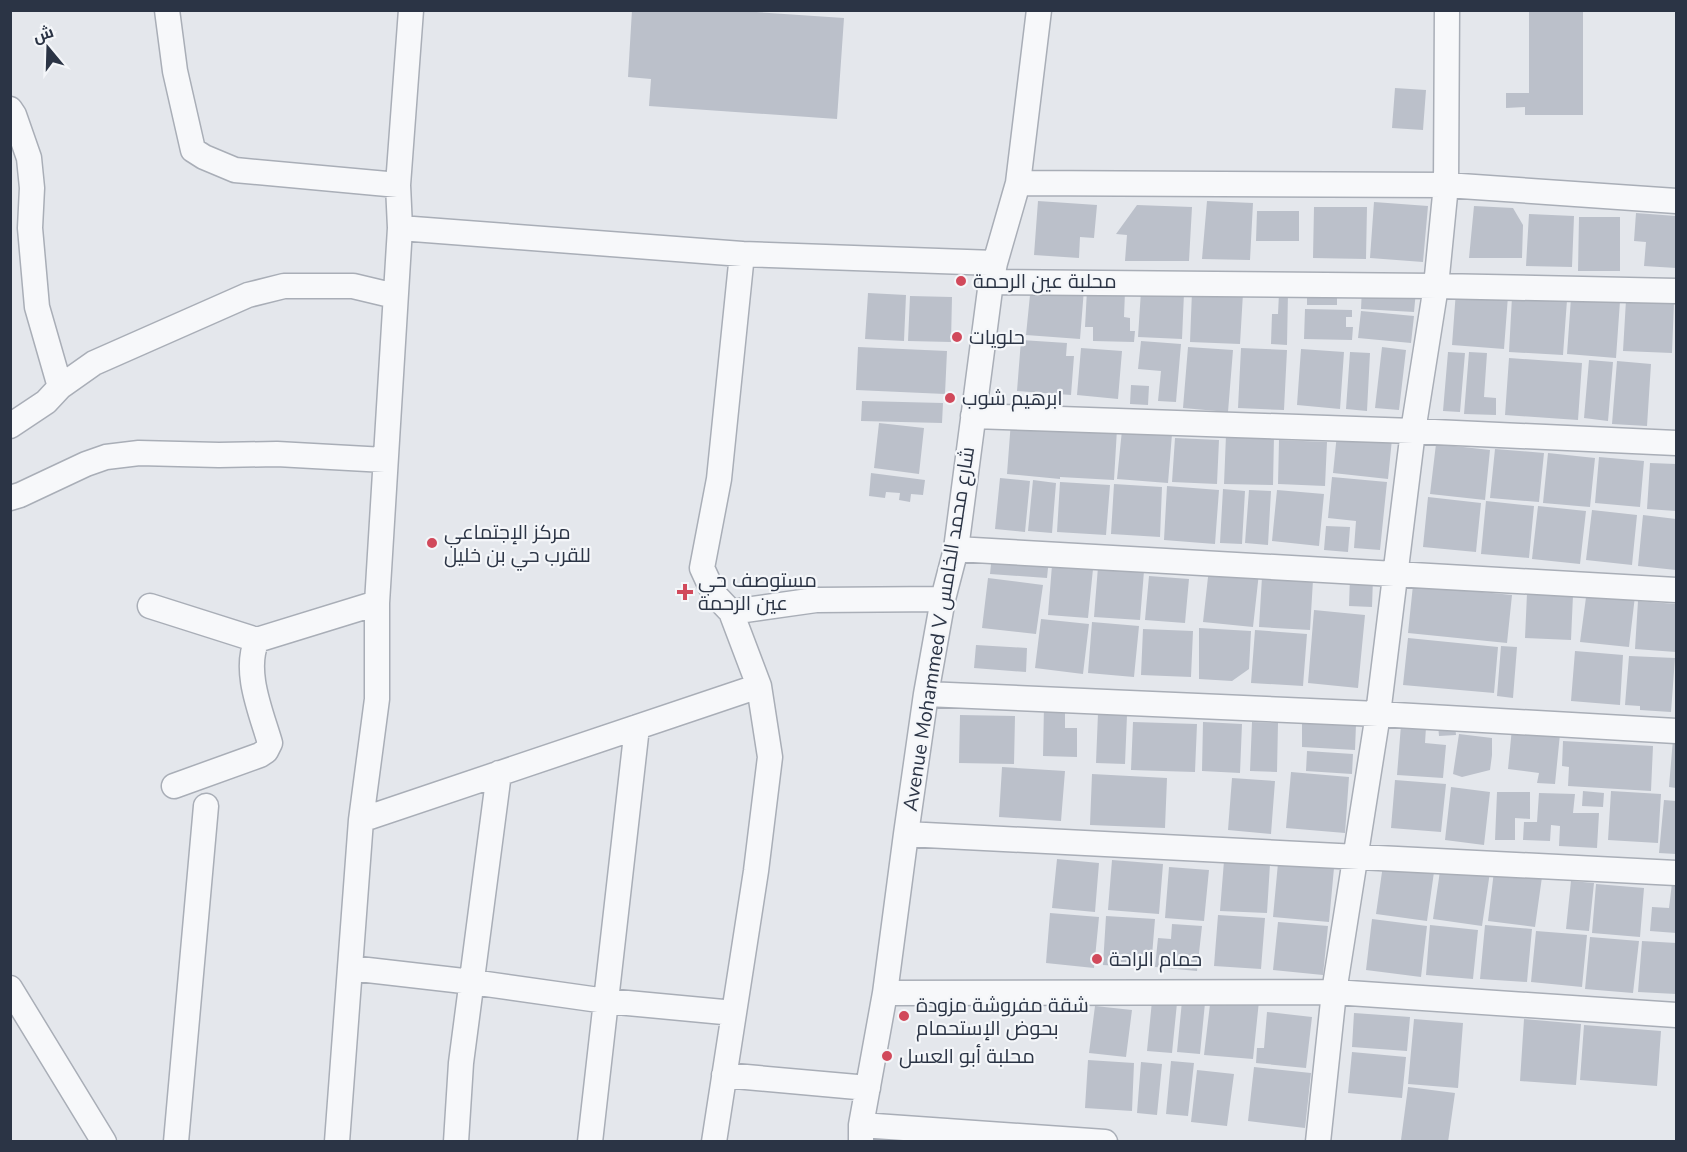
<svg xmlns="http://www.w3.org/2000/svg" width="1687" height="1152" font-family="'Nunito Sans',Cairo,sans-serif">
	<style>
		.building { fill: #bbc0ca }
		.lines { fill: none; stroke-linecap: round; stroke-linejoin: round }
		.minor-casing { stroke: #a9aeb7; stroke-width: 27 }
		.minor { stroke: #f7f8fa; stroke-width: 24 }
		.poi-dot { fill: #d1495b; stroke: #f4f6f9; stroke-width: 2 }
		.labels { text-anchor: middle; dominant-baseline: central; stroke-width: 4.5; stroke-linejoin: round; paint-order: stroke }
		.poi-label { font-size: 20px; fill: #2b3445; stroke: #f4f6f9; text-anchor: start }
		.street-label { font-size: 20px; fill: #2b3445; stroke: #f4f6f9 }
	</style>
	<rect width="100%" height="100%" fill="#e4e7ec"/>
	<path class="building" d="M632 10H725L844 18 837 119 649 106 651 79 628 77Z
		M1529 10H1583V115H1525V107L1506 108V93H1529Z
		M1395 88 1426 90 1423 130 1392 128Z
		M1038 201 1097 205 1094 238 1080 237 1079 258 1034 255Z
		M1207 201 1253 203 1250 260 1202 259Z
		M1374 202 1428 206 1423 262 1370 258Z
		M1137 205 1192 207 1189 261H1125L1127 235 1116 234Z
		M1474 206 1513 208 1523 225 1522 258H1469Z
		M1314 207H1367L1366 259 1313 258Z
		M1257 211H1299V241H1256Z
		M1636 213 1676 216V268L1644 266 1646 242 1634 241Z
		M1529 214 1574 216 1572 267 1526 266Z
		M1579 217H1620V271H1578Z
		M1031 285 1084 289 1080 339 1026 335Z
		M1307 288 1345 297H1337V305H1307Z
		M1362 288 1416 291 1414 312 1361 309Z
		M1087 290 1125 291 1124 317 1130 318V331H1135L1134 342 1093 341V327H1085Z
		M1141 291 1184 293 1182 339 1138 337Z
		M1192 291 1243 293 1240 344 1190 342Z
		M1456 291 1508 296 1504 349 1452 345Z
		M1288 292 1287 345 1271 344 1272 314H1278L1279 293Z
		M868 293 906 295 904 341 865 339Z
		M910 296 952 297 951 342 908 341Z
		M1512 297 1567 300 1563 355 1509 352Z
		M1571 298 1620 301 1616 358 1567 354Z
		M1626 300 1674 302 1672 353 1623 351Z
		M1305 309 1352 310V317H1346V327H1353L1352 340 1304 339Z
		M1361 311 1414 316 1411 343 1358 338Z
		M1021 340 1067 343 1066 356H1074L1071 395 1017 391Z
		M1141 341 1181 344 1176 402 1158 401 1161 371 1138 369Z
		M858 347 947 351 945 394 856 390Z
		M1188 347 1233 350 1228 412 1183 408Z
		M1382 347 1406 350 1399 410 1375 408Z
		M1081 348 1122 351 1118 399 1077 395Z
		M1241 348 1287 350 1284 410 1238 408Z
		M1301 349 1344 352 1340 409 1297 405Z
		M1350 352 1370 353 1367 411 1346 409Z
		M1448 352 1465 353 1460 412 1443 411Z
		M1469 352 1487 353 1484 397 1496 398V415L1464 414Z
		M1509 358 1582 363 1578 420 1505 415Z
		M1589 360 1613 362 1608 421 1584 418Z
		M1617 361 1651 364 1647 426 1612 424Z
		M1131 385 1149 386 1148 405 1130 404Z
		M862 401 943 403 942 423 861 421Z
		M1011 421 1117 429 1114 480 1060 477V479L1007 474Z
		M879 423 924 428 919 474 874 468Z
		M1122 430 1172 434 1168 483 1117 479Z
		M1337 434 1392 439 1388 479 1333 473Z
		M1226 435 1274 436 1273 485 1224 484Z
		M1175 438 1219 440 1217 484 1172 482Z
		M1279 440 1327 442 1325 486 1278 484Z
		M1436 444 1490 450 1485 500 1430 494Z
		M1495 449 1544 453 1539 502 1490 498Z
		M1548 453 1595 458 1590 507 1543 503Z
		M1599 457 1644 461 1640 507 1595 503Z
		M1650 463 1676 464V511L1647 509Z
		M871 473 925 480 923 495 911 494 910 502 899 500 900 493 886 492 885 498 869 496Z
		M1332 477 1387 482 1380 550 1354 548 1356 521 1328 518Z
		M1000 478 1030 481 1025 532 995 529Z
		M1033 480 1056 483 1052 533 1028 531Z
		M1060 482 1110 485 1106 535 1057 532Z
		M1114 484 1162 487 1160 537 1111 534Z
		M1167 486 1219 490 1215 544 1164 540Z
		M1223 489 1245 491 1242 544 1220 543Z
		M1249 490 1271 491 1268 545 1245 543Z
		M1277 490 1324 494 1319 546 1272 541Z
		M1428 497 1481 503 1476 552 1423 547Z
		M1486 501 1534 506 1529 558 1481 554Z
		M1538 506 1586 511 1580 564 1532 559Z
		M1592 510 1637 515 1632 565 1586 560Z
		M1643 515 1676 519V570L1638 566Z
		M1326 526 1350 527 1348 552 1324 550Z
		M992 554 1049 558 1047 578 990 574Z
		M1052 565 1093 569 1088 618 1048 615Z
		M1098 567 1144 571 1140 620 1094 617Z
		M1209 568 1259 573 1253 627 1203 622Z
		M1149 576 1189 579 1185 623 1145 620Z
		M1262 577 1313 580 1310 630 1259 627Z
		M1350 577 1373 578 1372 607 1349 606Z
		M988 578 1043 585 1036 634 982 628Z
		M1413 585 1512 595 1507 643 1408 633Z
		M1587 590 1635 596 1629 647 1580 642Z
		M1527 593 1573 595 1571 640 1525 638Z
		M1638 601 1676 604V652L1635 649Z
		M1314 610 1365 615 1358 688 1308 683Z
		M1041 619 1089 624 1083 674 1035 668Z
		M1092 622 1139 626 1134 677 1088 673Z
		M1199 628 1251 631 1249 669 1232 681 1199 679Z
		M1143 629 1193 631 1191 677 1141 675Z
		M1255 630 1307 634 1303 686 1251 683Z
		M1408 638 1498 647 1494 693 1403 685Z
		M976 645 1027 648 1026 672 974 668Z
		M1501 646 1517 647 1513 698 1497 696Z
		M1575 651 1623 655 1620 705 1571 701Z
		M1629 656 1675 658 1671 712 1640 710V706L1625 705Z
		M1044 705 1065 706V728H1077V757L1043 756Z
		M1098 713 1127 715 1125 764 1096 763Z
		M960 715 1015 716 1014 764 959 763Z
		M1133 722 1197 724 1195 772 1131 770Z
		M1203 722 1242 724 1240 773 1202 771Z
		M1252 722 1278 723 1277 772 1250 771Z
		M1302 722 1356 724 1355 750 1302 747Z
		M1455 724 1456 735 1439 736 1438 725Z
		M1401 725 1426 727 1425 743 1446 745 1443 778 1397 775Z
		M1512 728 1560 734 1555 784 1537 783 1539 773 1508 769Z
		M1459 734 1492 738V755L1490 770 1462 777 1453 774Z
		M1673 739H1676V788L1669 787Z
		M1563 741 1653 746 1651 791 1568 786 1569 767 1562 766Z
		M1307 751 1353 754 1352 774 1306 771Z
		M1002 767 1065 771 1061 821 999 817Z
		M1291 772 1349 777 1345 833 1286 828Z
		M1092 774 1167 778 1165 828 1090 825Z
		M1232 778 1275 781 1271 834 1228 830Z
		M1395 780 1446 784 1441 832 1391 828Z
		M1451 787 1490 792 1484 845 1445 840Z
		M1583 791 1604 793 1603 807 1582 806Z
		M1611 791 1661 794 1658 843 1608 840Z
		M1497 792H1530V819L1515 818V840H1495Z
		M1539 793 1575 794 1573 813H1599L1597 848 1559 846 1560 826 1551 825 1550 841 1523 840 1524 822H1537Z
		M1664 800 1676 801V854L1659 853Z
		M1057 859 1099 863 1095 912 1052 908Z
		M1112 860 1163 864 1159 914 1108 910Z
		M1224 861 1270 864 1267 913 1220 911Z
		M1278 863 1334 868 1329 922 1273 917Z
		M1441 864 1490 872 1482 926 1433 919Z
		M1383 865 1434 872 1427 921 1376 914Z
		M1169 867 1209 870 1204 921 1165 918Z
		M1494 871 1542 877 1535 927 1488 921Z
		M1571 881 1594 883 1589 931 1566 929Z
		M1672 883H1676V933L1650 931 1652 907 1669 908Z
		M1596 884 1644 888 1640 937 1592 933Z
		M1050 913 1099 917 1094 968 1046 963Z
		M1218 915 1265 918 1261 969 1214 966Z
		M1106 916 1155 919 1151 968 1103 965Z
		M1372 919 1427 926 1421 977 1366 970Z
		M1278 922 1328 926 1323 975 1273 970Z
		M1172 924 1202 926 1197 971 1155 967 1158 938 1171 939Z
		M1430 925 1478 930 1473 979 1426 975Z
		M1485 925 1532 929 1527 982 1480 979Z
		M1536 931 1587 935 1582 987 1531 982Z
		M1590 937 1639 941 1633 993 1585 989Z
		M1642 941 1676 943V994L1638 992Z
		M1211 996 1259 1001 1253 1059 1204 1055Z
		M1152 1001 1177 1003 1172 1053 1147 1051Z
		M1182 1001 1205 1003 1200 1054 1177 1052Z
		M1095 1006 1132 1010 1126 1057 1089 1053Z
		M1267 1012 1312 1017 1306 1068 1256 1063 1257 1048H1264Z
		M1354 1013 1410 1017 1407 1051 1352 1047Z
		M1414 1019 1463 1023 1458 1088 1408 1084Z
		M1524 1019 1581 1024 1576 1085 1520 1081Z
		M1584 1025 1661 1031 1657 1086 1580 1080Z
		M1352 1052 1406 1057 1402 1098 1348 1093Z
		M1088 1060 1134 1063 1132 1111 1085 1108Z
		M1171 1061 1194 1063 1188 1116 1166 1114Z
		M1141 1062 1162 1064 1157 1115 1137 1113Z
		M1254 1067 1311 1073 1305 1128 1248 1121Z
		M1197 1070 1234 1074 1227 1126 1191 1122Z
		M1408 1087 1455 1093 1448 1142H1414L1401 1140Z"/>
	<g class="lines">
		<defs>
			<path id="minor" d="M167 10 175 71 193 150 204 157 235 170 398 185
				M10 109 14 115 29 158 32 188 30 228 37 307 60 387
				M1018 183 1446 185 1676 201
				M400 228 742 254 995 263
				M991 282 1436 286 1676 291
				M973 416 1413 431 1676 443
				M10 426 46 402 60 387 94 363 248 295 284 286H353L395 296
				M10 498 20 495 86 464 106 457 139 453 219 455 277 454 385 460
				M956 549 1676 590
				M150 606 257 640
				M731 612 816 600 943 599
				M926 694 1378 714 1676 731
				M174 786 260 755 266 751 270 743C261 712 243 671 257 640L377 603
				M361 820 759 686
				M906 834 1676 873
				M350 968 472 982 606 1001 734 1013
				M10 988 104 1142
				M885 993 1334 992 1676 1015
				M724 1075 868 1088
				M861 1125 1105 1142
				M176 1142 206 806
				M337 1142 361 820 377 699V603L400 228 398 185 411 10
				M456 1142 461 1063 499 773
				M590 1142 637 727
				M714 1142 756 871 770 757 759 686 731 612 714 594 702 568 719 479 742 254
				M861 1142V1125L885 993 906 834 926 694 943 599 956 549 991 282 995 263 1018 183 1039 10
				M1318 1142 1334 992 1378 714 1413 431 1436 286 1446 185 1447 10"/>
		</defs>
		<use href="#minor" class="minor-casing"/>
		<use href="#minor" class="minor"/>
	</g>
	<g class="poi-dot">
		<circle cx="961" cy="281" r="6"/>
		<circle cx="957" cy="337" r="6"/>
		<circle cx="950" cy="398" r="6"/>
		<circle cx="432" cy="543" r="6"/>
		<path d="M682 583h6v6h6v6h-6v6h-6v-6h-6v-6h6z"/>
		<circle cx="1097" cy="959" r="6"/>
		<circle cx="904" cy="1016" r="6"/>
		<circle cx="887" cy="1056" r="6"/>
	</g>
	<g class="labels">
		<g class="poi-label">
			<text x="973" y="281">محلبة عين الرحمة</text>
			<text x="969" y="337">حلويات</text>
			<text x="962" y="398">ابرهيم شوب</text>
			<text x="444" y="532">مركز الإجتماعي<tspan x="444" dy="23">للقرب حي بن خليل</tspan></text>
			<text x="698" y="580">مستوصف حي<tspan x="698" dy="23">عين الرحمة</tspan></text>
			<text x="1109" y="959">حمام الراحة</text>
			<text x="916" y="1005">شقة مفروشة مزودة<tspan x="916" dy="23">بحوض الإستحمام</tspan></text>
			<text x="899" y="1056">محلبة أبو العسل</text>
		</g>
		<g class="street-label">
			<text transform="translate(939 629) rotate(-81)">Avenue Mohammed V شارع محمد الخامس</text>
		</g>
	</g>
	<rect width="1687" height="1152" fill="none" stroke="#2b3445" stroke-width="24"/>
	<g transform="translate(48 48) rotate(341)" stroke="#f4f6f9" stroke-width="4.5" paint-order="stroke">
	<path d="M0-4.5L10 22L0 15L-10 22Z" fill="#2b3445"/>
	<text y="-9" font-size="16" font-weight="bold" text-anchor="middle" fill="#2b3445">ش</text>
	</g>
</svg>
